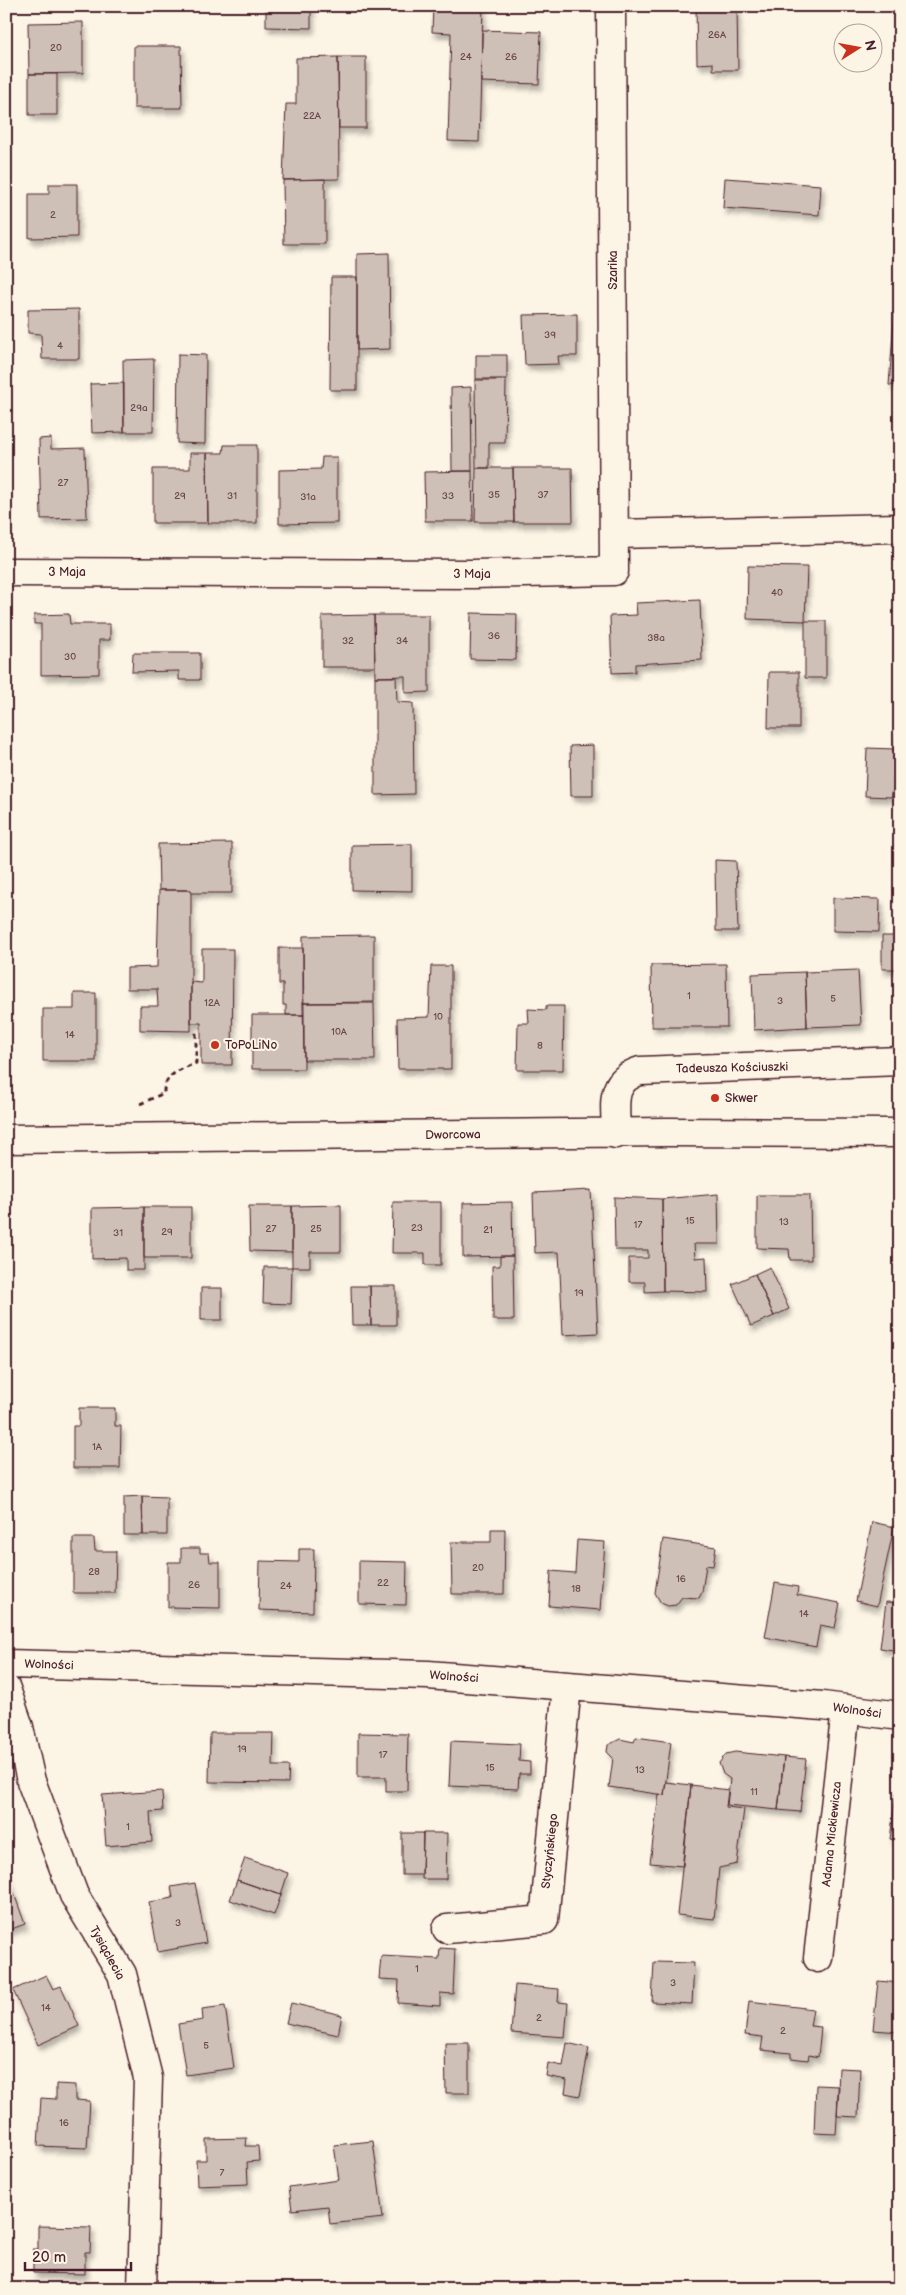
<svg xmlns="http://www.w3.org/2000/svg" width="906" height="2295" font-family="'Balsamiq Sans',sans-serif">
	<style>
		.building { fill: #cfc0b7; stroke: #4a1f2b; filter: url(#shadow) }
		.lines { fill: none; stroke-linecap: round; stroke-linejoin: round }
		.minor-casing { stroke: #4a1f2b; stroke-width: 31 }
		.path { stroke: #4a1f2b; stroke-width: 3; stroke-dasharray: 5 4; stroke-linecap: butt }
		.minor { stroke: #fcf5e5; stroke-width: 28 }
		.poi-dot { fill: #c8321e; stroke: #fcf5e5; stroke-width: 2 }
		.labels { text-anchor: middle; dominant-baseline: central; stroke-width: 4; stroke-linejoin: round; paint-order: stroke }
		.number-label { font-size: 10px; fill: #6b474e }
		.street-label { font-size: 12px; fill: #4a1f2b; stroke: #fcf5e5 }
		.poi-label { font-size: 12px; fill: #4a1f2b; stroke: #fcf5e5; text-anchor: start }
	</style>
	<defs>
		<filter id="shadow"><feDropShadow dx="3" dy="5.5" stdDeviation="2.5" flood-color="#0004"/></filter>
	</defs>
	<rect width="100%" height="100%" fill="#fcf5e5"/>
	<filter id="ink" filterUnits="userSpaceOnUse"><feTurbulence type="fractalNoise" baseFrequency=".02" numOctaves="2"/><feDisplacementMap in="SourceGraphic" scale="10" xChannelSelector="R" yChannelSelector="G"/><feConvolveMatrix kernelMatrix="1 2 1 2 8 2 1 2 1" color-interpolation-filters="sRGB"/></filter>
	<g filter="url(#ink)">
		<path class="building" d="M266 6H311V28L266 27Z
			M433 6H483L479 142 448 141 451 33 432 32Z
			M696 6 737 7 738 70H713V63L697 64Z
			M83 22V73L29 74 28 23Z
			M482 30 541 32 539 84 481 82Z
			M134 46H181L182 108H134Z
			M338 57 339 179 283 180 286 104H296V58Z
			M338 57H366V128H339Z
			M29 74H57V115H29Z
			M725 178 821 185 819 215 723 208Z
			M325 179V244H284L283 180Z
			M49 184H77V237L29 238V194H49Z
			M900 245V386L889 385Z
			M389 253 390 349 357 350V254Z
			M331 277H357V390H330Z
			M79 309V359H42L41 334 28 333V310Z
			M577 314V356H558L559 364 525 365 523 315Z
			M178 354 206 355 205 444 177 443Z
			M476 355H507V379H476Z
			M154 359 153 432H124L123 360Z
			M475 380H506L505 443H489V468H476Z
			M124 383V432L92 433 90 384Z
			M471 387 472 471H452L451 388Z
			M51 438V449L85 448 87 518 41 519 39 439Z
			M224 445H257V523H208L207 453H223Z
			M190 453H207L208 523H153V469H190Z
			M322 457H337V523L279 524V470L321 469Z
			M476 468H513L514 522H475Z
			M513 468H572L573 522H514Z
			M472 471 473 521H425L424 472Z
			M748 566 807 567 805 621 747 619Z
			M700 600 702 660 635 664V672L612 673 610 616 637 615 636 603Z
			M471 613 517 614 516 660 470 659Z
			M69 614 70 624H110V640H99V674L41 675V624H34V615Z
			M374 615 375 667H322V616Z
			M374 615H429V692L405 693V676L375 677Z
			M805 621H826V678H805Z
			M133 653H200V680H179V671L132 672Z
			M769 672H799V728H768Z
			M375 677H396L397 702 413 703 414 794 375 795Z
			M896 733H900V797H892Z
			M593 745V796H571L570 746Z
			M867 748 895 749 892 797 865 796Z
			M232 843V893H191V890H159L158 844Z
			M412 844V891L352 890V845Z
			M715 860 736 861 738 931H716Z
			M159 890H191V1031L140 1030V1006H158L157 989H127V968L157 967Z
			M833 898 880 899 879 932 833 931Z
			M374 935V1002L303 1003V936Z
			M882 936H900V969H882Z
			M279 948H303L304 1015H286V1005H283V984H279Z
			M202 949H233L232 1065H201V1023H191V982L202 983Z
			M726 964 727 1027H652L651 965Z
			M431 966H451V1069H398L397 1018 429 1017Z
			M858 970 861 1025 807 1027 805 972Z
			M805 972 807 1027 754 1030 752 974Z
			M74 993H96V1061H43V1009H74Z
			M303 1003H374L375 1060H304Z
			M546 1006H564L563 1070H517L518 1023H529L528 1009 546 1010Z
			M252 1015H304V1069H252Z
			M591 1190 598 1333 563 1335 559 1252 535 1253 533 1193Z
			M718 1194 719 1244H694L695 1258 706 1257 707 1292 663 1291 662 1199Z
			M757 1195H810L811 1260H790L789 1249 757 1248Z
			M614 1197 662 1199 663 1291 645 1292V1282H629V1258H648V1250H615Z
			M393 1202H441V1265H425V1253H392Z
			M512 1202 513 1256 463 1257V1203Z
			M341 1205V1252H310V1267H292V1206Z
			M249 1206H292V1252L250 1251Z
			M144 1207H191V1258H144Z
			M144 1207V1270H126V1258L92 1259V1208Z
			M500 1256H513L514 1320H493L492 1266H500Z
			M264 1267H292L291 1304 263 1303Z
			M770 1267 789 1309 774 1316 755 1274Z
			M755 1274 774 1316 751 1326 732 1284Z
			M351 1286H370L371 1325H352Z
			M370 1286H396V1325H371Z
			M201 1288H222V1320H201Z
			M79 1408H115V1426H121L120 1468H73V1426H79Z
			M142 1496 167 1497V1535H143Z
			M142 1496 143 1535H124V1497Z
			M872 1522 894 1527 877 1606 856 1601Z
			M491 1529H505L504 1594H452L451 1542H491Z
			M73 1538H94L95 1551H116L115 1593H73Z
			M663 1539 716 1547 713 1566 706 1565 702 1592 699 1598 682 1597 676 1605 668 1606 661 1603 655 1593Z
			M577 1540 605 1542 600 1610 549 1606 551 1571 575 1573Z
			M181 1548H200V1553H209L210 1562H220V1608L168 1607V1562H181Z
			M299 1549H314L313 1612 259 1610 260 1561 299 1562Z
			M359 1561 407 1562 406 1605 359 1604Z
			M775 1583 798 1587 797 1595 840 1603 835 1628 820 1625 816 1647 765 1637Z
			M886 1602 900 1603V1651L880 1648Z
			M210 1733H274L273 1766H289L288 1783 209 1782Z
			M358 1733 408 1734 407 1791H386V1777H358Z
			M636 1737 671 1742 664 1795 609 1787 613 1758 607 1752 608 1745 620 1739 634 1742Z
			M451 1741 520 1744 519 1761 530 1762V1774H519L518 1789 449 1786Z
			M735 1752 784 1757 778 1810 727 1805 730 1779 723 1774 719 1763 726 1754Z
			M784 1757 806 1759 800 1812 778 1810Z
			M666 1782 691 1785 683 1866 650 1863 659 1794 664 1795Z
			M691 1785 728 1790 726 1807 744 1809 737 1864 719 1868 714 1919 677 1915Z
			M162 1791 163 1811 150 1812 152 1842 106 1846 102 1795Z
			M896 1794H900V1841L890 1839Z
			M402 1833H423L422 1875H402Z
			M423 1833H447L446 1879H422Z
			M245 1858 288 1873 281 1895 237 1880Z
			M6 1871 25 1924 6 1931Z
			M237 1880 281 1895 274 1915 230 1900Z
			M195 1883 206 1943 158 1952 149 1902 173 1898 171 1887Z
			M440 1948 455 1949 453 1994 440 1993V2006L398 2003 399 1980 379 1979 381 1956 439 1959Z
			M654 1962 694 1963 692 2004 652 2002Z
			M46 1975 53 1989 61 1986 79 2026 38 2045 13 1990Z
			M878 1981 900 1983V2032L873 2030Z
			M515 1985 559 1989 558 2002 568 2003 565 2037 511 2033Z
			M749 2001 813 2009 810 2026 821 2027 818 2057 809 2055 808 2060 791 2058V2053L761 2050 763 2037 745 2035Z
			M291 2003 342 2015 338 2035 286 2023Z
			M225 2006 234 2068 186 2075 178 2024 203 2020 202 2009Z
			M445 2043H469V2093H446Z
			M567 2043 589 2048 580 2096 565 2093 567 2080 546 2076 548 2063 563 2066Z
			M839 2068 860 2069 858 2117 837 2116Z
			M56 2084 75 2085V2100L90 2101 87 2148 38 2146 41 2098 56 2099Z
			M816 2085 839 2086 836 2134 814 2133Z
			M247 2138 246 2146H258L259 2161 247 2162 248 2184 197 2186 196 2160H206V2139Z
			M373 2141 383 2218 330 2224 328 2206 292 2210 289 2187 339 2180 334 2145Z
			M38 2226 91 2227 90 2252H85V2274L33 2273V2249H38Z"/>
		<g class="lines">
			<defs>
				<path id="minor" d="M614 534 900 528
					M6 572 473 574 614 571 611 6
					M616 1134C616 1106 608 1081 640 1071L900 1061
					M6 1139 667 1132 900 1133
					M6 1664 428 1675 823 1706 900 1716
					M6 1689 19 1727 31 1781 74 1895 122 1974 148 2078 142 2289
					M447 1929 544 1920 567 1686
					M818 1958 846 1709"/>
			</defs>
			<use href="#minor" class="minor-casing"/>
			<path class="path" d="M140 1104 164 1093C163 1075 181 1069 196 1063V1029"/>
			<use href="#minor" class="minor"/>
		</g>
	</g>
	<g class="poi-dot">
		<circle cx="215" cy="1045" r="5"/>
		<circle cx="715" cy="1098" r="5"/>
	</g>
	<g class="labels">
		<g class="number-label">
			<text x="717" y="35">26A</text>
			<text x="56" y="48">20</text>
			<text x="466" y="57">24</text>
			<text x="511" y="57">26</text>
			<text x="312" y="116">22A</text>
			<text x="53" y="215">2</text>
			<text x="550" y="335">39</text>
			<text x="60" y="346">4</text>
			<text x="139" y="408">29a</text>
			<text x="63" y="483">27</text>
			<text x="494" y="495">35</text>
			<text x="543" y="495">37</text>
			<text x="180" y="496">29</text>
			<text x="232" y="496">31</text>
			<text x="448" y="496">33</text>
			<text x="308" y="497">31a</text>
			<text x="777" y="593">40</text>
			<text x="494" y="636">36</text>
			<text x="656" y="638">38a</text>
			<text x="348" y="641">32</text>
			<text x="402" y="641">34</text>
			<text x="70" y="657">30</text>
			<text x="689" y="996">1</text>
			<text x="833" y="999">5</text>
			<text x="780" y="1001">3</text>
			<text x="212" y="1003">12A</text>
			<text x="438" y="1017">10</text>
			<text x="339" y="1032">10A</text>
			<text x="70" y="1035">14</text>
			<text x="540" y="1046">8</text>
			<text x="690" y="1221">15</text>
			<text x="784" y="1222">13</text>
			<text x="638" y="1225">17</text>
			<text x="417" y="1228">23</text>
			<text x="271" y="1229">27</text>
			<text x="316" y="1229">25</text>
			<text x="488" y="1230">21</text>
			<text x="167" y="1232">29</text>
			<text x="118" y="1233">31</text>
			<text x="579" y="1293">19</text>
			<text x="97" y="1447">1A</text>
			<text x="478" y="1568">20</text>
			<text x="94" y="1572">28</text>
			<text x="681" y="1579">16</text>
			<text x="383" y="1583">22</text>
			<text x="194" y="1585">26</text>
			<text x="286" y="1586">24</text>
			<text x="576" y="1589">18</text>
			<text x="804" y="1614">14</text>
			<text x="242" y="1749">19</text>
			<text x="383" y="1755">17</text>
			<text x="490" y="1768">15</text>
			<text x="640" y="1770">13</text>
			<text x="754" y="1792">11</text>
			<text x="128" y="1827">1</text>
			<text x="178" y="1923">3</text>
			<text x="417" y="1969">1</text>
			<text x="673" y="1983">3</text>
			<text x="46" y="2008">14</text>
			<text x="539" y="2018">2</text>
			<text x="783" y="2031">2</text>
			<text x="206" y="2046">5</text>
			<text x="64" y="2123">16</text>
			<text x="222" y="2173">7</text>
		</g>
		<g class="street-label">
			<text transform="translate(613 270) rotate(-90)">Szarika</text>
			<text x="67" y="572">3 Maja</text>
			<text x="472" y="574">3 Maja</text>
			<text transform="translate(732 1068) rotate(-1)">Tadeusza Kościuszki</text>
			<text transform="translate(453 1135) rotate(-1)">Dworcowa</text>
			<text transform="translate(49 1665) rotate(2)">Wolności</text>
			<text transform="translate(454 1677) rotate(4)">Wolności</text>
			<text transform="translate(857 1711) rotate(8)">Wolności</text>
			<text transform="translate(832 1834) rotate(-84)">Adama Mickiewicza</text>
			<text transform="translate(550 1851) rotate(-84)">Styczyńskiego</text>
			<text transform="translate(107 1953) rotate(61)">Tysiąclecia</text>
		</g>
		<g class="poi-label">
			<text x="225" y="1045">ToPoLiNo</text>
			<text x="725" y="1098">Skwer</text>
		</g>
	</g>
	<rect width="906" height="2295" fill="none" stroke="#fcf5e5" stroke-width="25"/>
	<rect x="12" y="12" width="881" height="2270" fill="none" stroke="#4a1f2b" stroke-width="2" filter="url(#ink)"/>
	<g transform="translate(858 48) rotate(79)"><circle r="24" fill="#fcf5e5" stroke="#b59f9b"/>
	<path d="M0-4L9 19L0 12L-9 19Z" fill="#c8321e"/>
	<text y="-8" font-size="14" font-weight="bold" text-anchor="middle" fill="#4a1f2b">N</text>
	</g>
	<path d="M25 2262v8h106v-8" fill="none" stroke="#4a1f2b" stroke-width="2.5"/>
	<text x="32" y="2262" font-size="15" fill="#4a1f2b" stroke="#fcf5e5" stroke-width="4" paint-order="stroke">20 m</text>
</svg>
